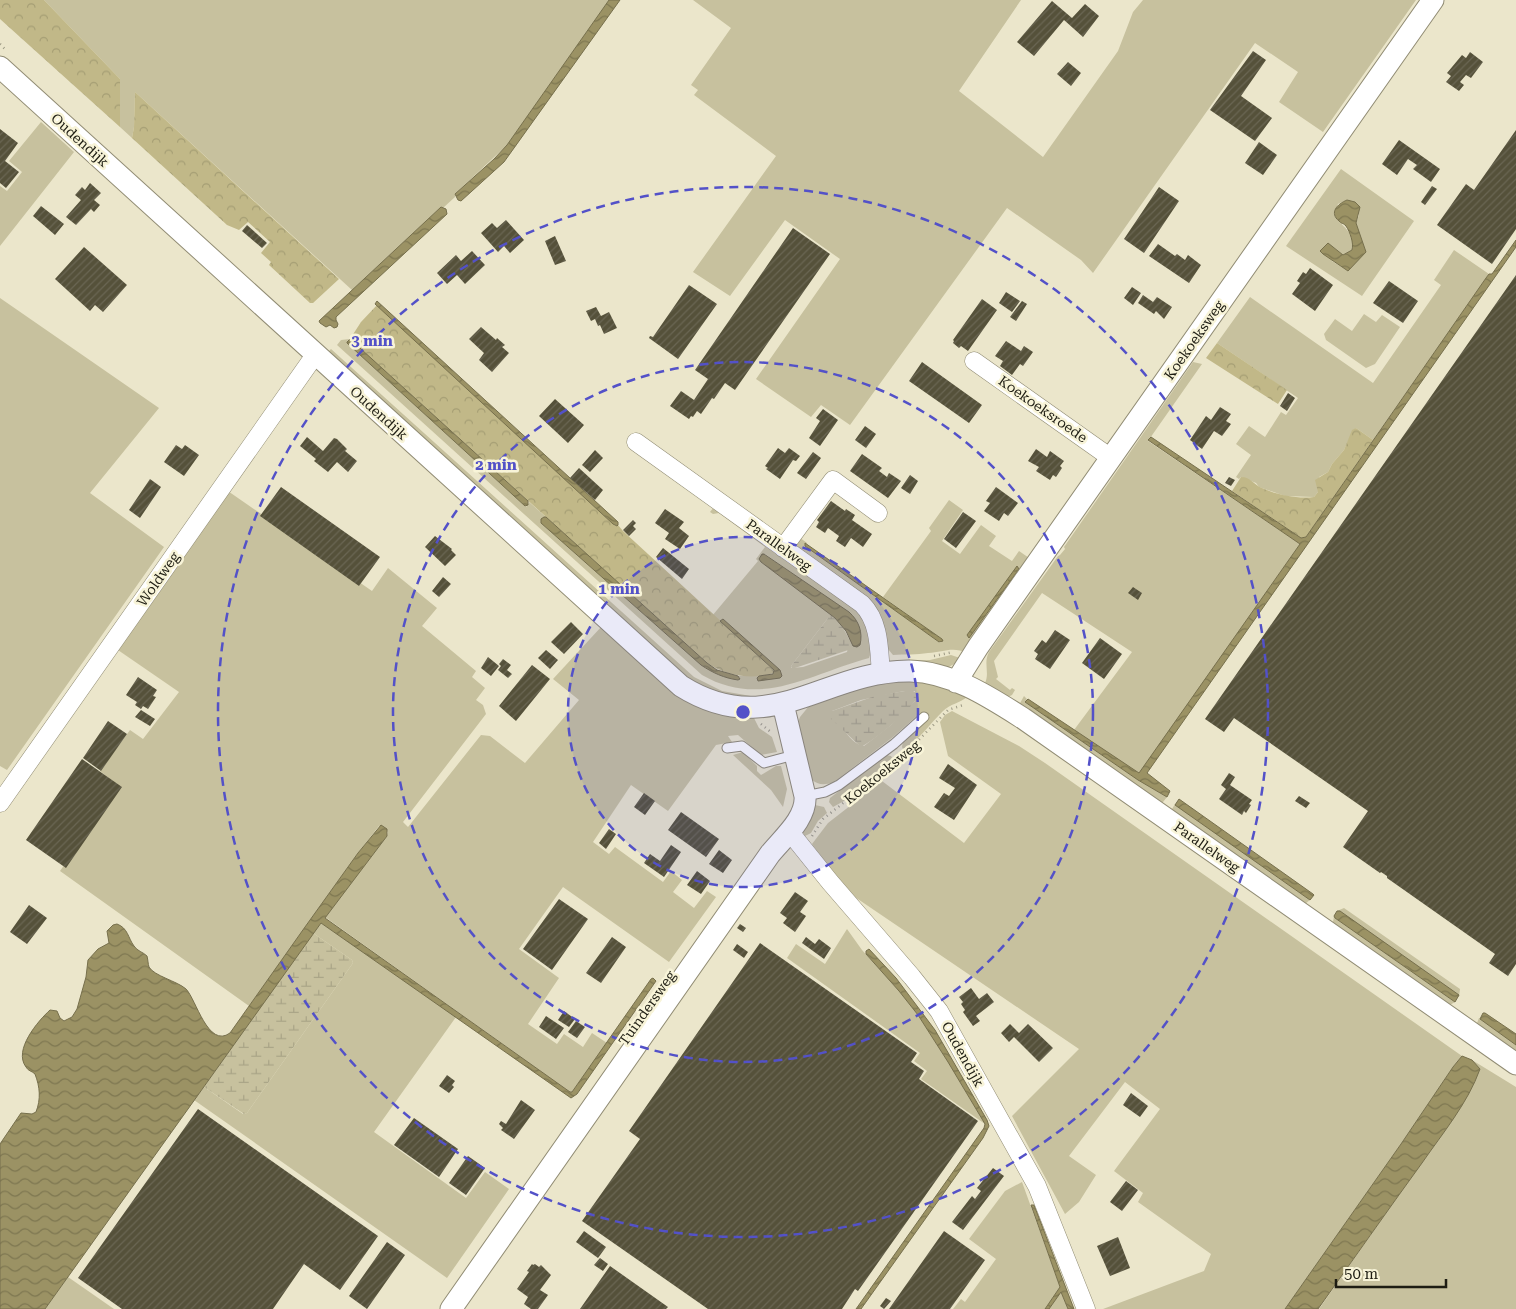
<svg xmlns="http://www.w3.org/2000/svg" width="1516" height="1309" font-family="'Roboto Serif',serif">
	<style>
		.green { fill: #c7c19e; fill-rule: evenodd }
		.forest { fill: url(#forest-crowns) }
		.wetland { fill: url(#wetland-marsh) }
		.water { fill: url(#water-waves); stroke: #766f4c }
		.building { fill: url(#building-hatch) }
		.lines { fill: none; stroke-linecap: round; stroke-linejoin: round }
		.service-casing { stroke: #918c74; stroke-width: 11 }
		.minor-casing { stroke: #918c74; stroke-width: 19 }
		.tertiary-casing { stroke: #918c74; stroke-width: 23 }
		.path { stroke: #9c9984; stroke-width: 2.5; stroke-dasharray: 1 4; stroke-linecap: butt }
		.service { stroke: #fff; stroke-width: 9 }
		.minor { stroke: #fff; stroke-width: 18 }
		.tertiary { stroke: #fff; stroke-width: 21 }
		.ring { fill: none; stroke: #5351c8; stroke-width: 2.5; stroke-dasharray: 9 6 }
		.labels { text-anchor: middle; dominant-baseline: central; stroke-width: 5; stroke-linejoin: round; paint-order: stroke }
		.street-label { font-size: 14px; fill: #1e1d13; stroke: #f8f4d8 }
		.centre { fill: #5351c8; stroke: #f8f4d8; stroke-width: 2.5 }
		.ring-label { font-size: 15px; text-anchor: middle; font-weight: bold; fill: #5351c8; stroke: #f8f4d8; stroke-width: 5; stroke-linejoin: round; paint-order: stroke }
	</style>
	<defs>
		<pattern id="forest-crowns" width="20" height="18" patternUnits="userSpaceOnUse" patternTransform="scale(1.25)"><rect width="20" height="18" fill="#c1b888"/><path d="M2 6a3 3 0 1 1 6 0M12 15a3 3 0 1 1 6 0" fill="none" stroke="#a59e74"/></pattern>
		<pattern id="wetland-marsh" width="20" height="14" patternUnits="userSpaceOnUse" patternTransform="scale(1.25)"><rect width="20" height="14" fill="#c7c19e"/><path d="M1 5h8M5 5V1M11 12h8M15 12V8" fill="none" stroke="#aaa587"/></pattern>
		<pattern id="water-waves" width="16" height="10" patternUnits="userSpaceOnUse" patternTransform="scale(1.25)"><rect width="16" height="10" fill="#9b9264"/><path d="M0 5q4-4 8 0t8 0" fill="none" stroke="#7e7751"/></pattern>
		<pattern id="building-hatch" width="6" height="6" patternUnits="userSpaceOnUse" patternTransform="scale(1.25)"><rect width="6" height="6" fill="#55513a"/><path d="M-1 1l2-2M0 6l6-6M5 7l2-2" fill="none" stroke="#6a6653"/></pattern>
	</defs>
	<rect width="100%" height="100%" fill="#ebe6cb"/>
	<path class="green" d="M44 0H609L507 145 455 194V197L443 208 441 207 352 290 135 92 134 127 132 138 120 127V79Z
		M693 0H1021L959 91 1043 157 1118 51 1133 12 1143 0H1416L1323 132 1279 102 1298 72 1255 43 1093 273 1081 260 1007 208 850 425 821 405 811 417 756 379 840 259 785 220 730 296 693 272 776 156 694 95 698 90 691 85 731 28Z
		M41 122 74 152 0 246V186L7 191 22 172 9 161Z
		M1341 169 1414 221 1362 296 1286 246ZM1346 200 1355 202 1359 215 1356 223 1360 257 1348 271 1332 261 1328 243 1343 255 1352 250C1357 231 1339 226 1334 214L1338 204Z
		M1454 250 1489 274 1373 440 1356 428 1351 435 1344 450 1332 464 1328 472 1319 477 1318 492 1314 497 1285 496 1259 487 1256 483 1241 477 1239 479 1236 477 1251 455 1236 444 1249 426 1265 437 1281 412 1286 415 1298 398 1217 343 1250 297 1373 383 1441 285 1434 280Z
		M0 298 159 408 90 493 164 547 7 770 0 766Z
		M1364 314 1376 322 1382 315 1400 327 1375 364 1366 368 1326 340 1324 334 1335 319 1352 331Z
		M350 339 347 341V343L525 506 526 507 529 503 528 501 546 517H544L541 523 701 665C713 673 724 678 738 680L740 678 738 676H759L757 678 781 672 723 619 720 621 712 616 758 561 756 559 765 547 719 513 713 514 710 512 714 507 866 617 871 652 869 658C810 674 761 709 702 675L337 345 341 340ZM765 554 854 617 847 652 803 667 791 668V666L828 618V612L761 562Z
		M331 349 694 677 722 691 751 696 753 698 721 695 693 683 325 355Z
		M1193 362 1202 364 1148 441 1300 544 1139 774H1138L1074 730 1132 652 1042 593 994 661 998 677 996 679 1010 690 1012 688 1015 690 1012 695 1008 697 985 683C990 673 983 663 989 652L1058 556 1060 555 1065 549 1064 547Z
		M225 489 372 591 388 568 437 608 422 626 476 671 472 677 485 688 476 700 483 705 486 714 403 822 408 827 481 735 490 736 525 763 579 700 553 679 602 626 619 641 753 716 759 728 772 737 777 752 761 755 738 735 728 736 732 742 716 745 668 811 631 785 593 842 609 854 615 847 663 882 671 871 682 880 673 892 694 908 707 891 716 897 669 962 563 887 519 949 559 978 528 1024 557 1044 564 1034 583 1047 592 1033 607 1043 571 1093 325 917 387 836 388 832 379 826 358 853 249 1006 60 871 120 787 100 771 130 730 143 739 179 692 115 648Z
		M949 500 963 510 942 541 960 554 981 525 996 536 989 546 1012 561 1019 551 1032 560 967 653C953 646 943 652 928 653 917 655 904 654 893 655L888 649 883 635 795 553 794 544 799 537 807 543 805 546 940 643 942 639 883 597 931 531 929 528Z
		M951 655 963 659 947 668 901 661 930 660Z
		M885 680 932 683 967 697C960 703 950 704 943 711 930 724 919 739 904 751L902 747 903 741 930 716 919 714 893 737 834 782C825 785 819 786 811 779L797 725 800 717 809 706ZM904 691H915V701L891 725 864 746C851 745 839 722 832 711L861 700Z
		M1024 696 1027 699 1025 702 1138 780 1167 797 1163 802 1158 804 1019 705Z
		M952 711 1019 746 1045 763 1462 1056 1453 1067 1401 1144 1285 1309H1103L1204 1271 1211 1254 1138 1202 1143 1193 1114 1171 1160 1109 1125 1082 1069 1156 1096 1175 1079 1202 1065 1214 1012 1116 1079 1049 846 891 812 844 828 823 882 781 964 843 1001 794 948 756 940 722 945 715Z
		M743 752 757 766V771L761 775 776 766H781L787 789 783 807 771 790 733 755Z
		M886 755 891 756 894 761 844 801 833 807 829 802 830 798Z
		M1175 804 1310 900 1311 899 1305 904 1173 814 1172 809Z
		M815 805 824 807 827 813 818 821 811 833 805 836C797 827 810 814 815 805Z
		M1344 908 1460 989 1459 997 1337 911Z
		M1334 916 1335 918 1455 1002 1450 1005 1335 928 1333 922Z
		M321 923 456 1017 374 1132 466 1198 485 1172 509 1189 447 1278 194 1100 204 1087 243 1114 247 1113 353 963 352 960 313 933Z
		M847 929 862 950 899 991 918 1015 948 1062 985 1124 921 1079 927 1071 914 1061 920 1053 787 958 796 944 825 964Z
		M1479 1018 1516 1045V1055L1478 1027 1477 1023Z
		M1472 1060 1516 1087V1309H1319L1462 1104 1479 1069Z
		M1022 1182 1060 1287 1059 1289 1045 1309H953L961 1299 965 1302 996 1259 969 1239 1005 1191Z
		M68 1277 114 1309H45Z
		M1061 1292 1068 1309H1049L1060 1293Z"/>
	<path class="forest" d="M0 0H44L120 79V127L0 19Z
		M135 92 339 279 313 303H310L269 265 271 262 261 253 270 242 248 222 239 230 227 225 132 138 134 127Z
		M377 305 613 524 616 526 618 525 623 531 773 669 774 673C752 680 726 676 707 663L350 339 361 322Z
		M1217 343 1287 390 1278 404 1206 358Z
		M1356 428 1373 440 1306 537 1301 538 1232 491 1241 477C1251 477 1254 485 1262 488 1277 495 1297 499 1314 497L1318 492 1315 480 1328 472 1332 464 1344 450 1352 430Z"/>
	<path class="wetland" d="M828 612 841 624 853 646 857 647 792 669 791 666 828 618Z
		M911 690 919 694C913 709 876 739 861 747L828 716V713L832 711 875 696Z
		M313 933 352 960 353 963 247 1113 244 1114 204 1087Z"/>
	<path class="water" d="M609 0H620L504 162 461 201 458 200 455 194 494 159 507 145Z
		M1347 200 1355 202 1360 207 1356 223 1366 252 1348 271 1323 254 1320 251 1328 243 1343 255 1352 250C1354 243 1350 232 1346 226 1342 222 1343 225 1339 221 1329 213 1337 204 1347 200Z
		M441 207 446 209 447 214 336 317V320L338 324 337 327 334 328 330 325 326 327 320 323 319 321Z
		M1516 240V247L1147 773 1170 791 1167 797 1138 780 1025 702 1028 699 1139 773 1300 544 1148 440 1151 437 1301 538 1306 537 1486 278 1489 274H1492Z
		M377 301 618 522V525L617 526 613 524 375 304Z
		M350 339 528 501V505L525 506 347 343V342Z
		M544 517H546L707 663 717 670 738 676 740 679 738 680C724 678 713 673 701 665L541 523V519Z
		M805 543 942 639 943 641 939 642 805 546Z
		M762 554H764L849 612C859 621 863 632 860 645L857 647 853 646 846 631 835 618 761 562 759 559Z
		M1017 566 1019 569 969 638 967 635Z
		M723 619 780 670 782 676 780 678 758 681 757 678 759 676 773 674 774 670 720 621Z
		M1179 799 1313 894 1314 895 1310 900 1175 805Z
		M381 825 387 829V836L325 918 570 1092H572L651 979 653 978 656 981 577 1094 571 1098 321 923 45 1309H0V1144L21 1113 32 1114 36 1112C41 1099 40 1087 35 1074 32 1071 28 1071 26 1067 13 1050 38 1021 50 1010L57 1011 60 1018 64 1021 72 1017 77 1009 86 977 88 960 98 949 109 943 107 931 113 925 117 924C128 928 128 938 134 946 137 951 143 952 147 956 148 960 148 964 149 967 154 976 177 981 186 989 196 999 208 1049 230 1033L305 927 358 853Z
		M1337 911H1340L1459 995 1455 1002 1335 918 1334 916Z
		M869 949 896 978 935 1030 987 1120 989 1126 983 1138 861 1309H856L984 1128 985 1124 948 1062 918 1015 899 991 866 954V951Z
		M1483 1013H1485L1516 1034V1045L1480 1019Z
		M1462 1056 1472 1060 1480 1069C1468 1103 1442 1134 1422 1163 1387 1211 1353 1260 1318 1309H1285L1401 1144 1453 1067Z
		M1031 1205H1034L1074 1309H1068L1061 1292 1049 1309H1045L1060 1287Z"/>
	<path class="building" d="M1052 1 1072 18 1085 4 1099 16 1083 37 1064 20 1034 56 1017 42Z
		M1253 51 1266 60 1241 96 1272 118 1255 141 1210 110Z
		M1470 52 1483 62 1471 78 1466 75 1460 82 1464 85 1459 91 1446 82 1451 76 1447 73 1462 55 1466 58Z
		M1068 62 1081 73 1071 86 1057 74Z
		M0 129 18 143 5 161 19 172 6 188 0 183Z
		M1516 130V229L1492 264 1437 225 1466 184 1474 190Z
		M1399 140 1440 169 1431 182 1413 169 1417 165 1408 159 1397 175 1382 164Z
		M1259 142 1277 155 1263 175 1245 163Z
		M90 183 101 193 94 200 100 205 94 212 91 209 76 225 66 217 81 200 75 195 82 187 85 190Z
		M1432 186 1437 189 1425 205 1421 202Z
		M1159 187 1179 201 1144 253 1124 239Z
		M41 206 64 224 55 235 33 216Z
		M506 220 524 240 510 253 504 246 498 252 481 233 492 223 497 228Z
		M247 225 267 243 262 248 242 231Z
		M793 228 830 254 735 390 725 383 714 399 712 398 701 414 697 411 693 417 691 416 689 419 670 406 681 391 694 400 708 379 695 370Z
		M555 236 566 261 555 265 545 241Z
		M1158 244 1175 256 1177 254 1185 260 1188 255 1201 265 1189 283 1149 256Z
		M84 247 127 285 103 312 95 305 90 311 55 279Z
		M472 251 485 265 465 284 457 275 447 284 437 273 456 255 461 261Z
		M1310 268 1333 285 1315 311 1292 294 1300 283 1297 281 1303 272 1306 274Z
		M1516 275V964L1508 976 1489 963 1495 954 1387 878V876L1381 872 1380 873 1343 847 1368 811 1234 718 1224 732 1205 719Z
		M1389 281 1418 301 1403 323 1373 303Z
		M689 285 717 304 678 359 649 338 650 336 653 337Z
		M1132 287 1141 293 1133 305 1124 298Z
		M1006 292 1020 301 1012 312 999 303Z
		M1143 295 1153 302 1157 297 1172 307 1164 319 1156 311 1154 314 1138 303Z
		M982 299 997 310 968 351 961 346 959 348 953 343 954 341 953 340Z
		M1022 301 1027 304 1016 321 1010 317Z
		M596 307 601 316 609 312 617 328 604 334 600 325 598 326 595 319 591 321 586 311Z
		M481 327 496 340 497 338 505 345 502 347 509 353 492 372 479 360 484 353 469 339Z
		M1006 341 1021 351 1024 346 1033 352 1023 366 1020 364 1012 375 1000 366 1003 361 995 356Z
		M922 362 982 405 969 423 909 381Z
		M1288 393 1295 398 1287 411 1280 406Z
		M555 399 584 425 568 443 539 416Z
		M1220 407 1231 414 1226 421 1231 424 1222 436 1214 431 1202 449 1190 440 1206 416 1211 420Z
		M823 409 838 420 820 446 809 438 820 421 816 418Z
		M865 426 876 434 866 448 855 440Z
		M307 437 323 451 334 438 337 439 347 449 345 451 357 461 348 472 337 462 328 472 314 461 316 459 300 446Z
		M176 445 182 449 185 445 199 455 184 476 164 462Z
		M778 448 785 453 789 448 800 456 796 461 793 460 780 479 766 469 768 468 765 466Z
		M1036 449 1047 457 1050 451 1064 461 1060 466 1062 468 1056 477 1053 475 1050 480 1036 471 1039 467 1028 461Z
		M595 450 603 458 590 472 582 465Z
		M813 452 821 458 806 479 797 473Z
		M862 454 882 468 879 471 887 477 889 473 901 481 888 498 850 471Z
		M579 468 603 490 595 500 570 478Z
		M910 475 918 481 910 494 901 488Z
		M1229 477 1235 480 1231 486 1225 483Z
		M150 479 161 487 140 518 129 510Z
		M281 487 380 557 359 586 260 516Z
		M996 487 1018 503 1008 516 1004 513 999 521 984 511 990 503 986 501Z
		M831 501 845 511 846 509 855 515 852 520 872 534 863 547 851 538 845 547 836 541 839 536 828 528 825 533 816 527 819 522 817 520Z
		M665 509 684 522 679 528 689 536 680 549 665 539 669 533 655 523Z
		M963 512 976 521 956 548 944 539Z
		M633 520 636 523 633 526 636 529 629 536 623 530Z
		M435 536 452 549 451 550 456 555 445 566 425 547Z
		M663 548 689 569 682 579 656 557Z
		M443 577 451 584 439 597 432 591Z
		M1133 587 1142 593 1138 600 1128 593Z
		M571 622 583 634 564 654 551 642Z
		M1055 630 1070 640 1050 669 1035 659 1038 654 1034 651 1042 640 1046 643Z
		M1100 638 1122 654 1104 679 1082 663Z
		M546 650 558 660 550 669 538 658Z
		M488 657 499 666 491 676 481 668Z
		M503 659 511 665 507 670 512 674 508 678 498 670 501 666 499 664Z
		M532 665 550 679 516 721 499 706Z
		M138 677 157 690 153 696 156 697 148 709 143 706 141 709 135 705 137 702 126 695Z
		M141 710 155 719 150 726 135 717Z
		M108 721 127 734 101 771 83 758Z
		M82 759 122 787 66 868 26 840Z
		M948 764 977 785 954 820 934 807 944 793 949 796 955 788 939 778Z
		M1229 773 1235 777 1230 785 1252 800 1249 804 1251 805 1246 813 1244 811 1242 815 1219 799 1226 789 1221 785Z
		M644 793 655 801 645 815 634 807Z
		M1299 796 1310 803 1306 808 1295 801Z
		M681 812 719 839 706 857 668 830Z
		M609 829 616 834 606 849 599 843Z
		M671 845 681 852 664 877 644 863 650 854 660 861Z
		M719 850 732 860 723 873 709 864Z
		M697 871 710 881 701 894 687 885Z
		M795 892 808 901 800 912 806 916 795 932 783 923 787 918 780 913Z
		M559 899 588 919 552 970 523 949Z
		M29 905 47 918 27 944 10 932Z
		M740 924 746 928 743 932 737 928Z
		M612 937 626 947 601 983 586 973Z
		M806 937 815 944 819 939 831 948 824 959 802 943Z
		M760 943 917 1053 911 1062 924 1071 919 1079 978 1121 858 1291 855 1289 842 1309H708L582 1221 640 1139 629 1131Z
		M737 944 748 952 744 958 733 950Z
		M971 988 979 999 987 993 994 1002 976 1016 980 1021 973 1026 963 1012 965 1010 961 1004 963 1002 959 997Z
		M564 1011 575 1019 569 1027 558 1020Z
		M546 1016 564 1028 556 1039 539 1027Z
		M576 1021 585 1027 577 1038 568 1032Z
		M1010 1024 1019 1033 1028 1024 1053 1048 1039 1062 1014 1037 1009 1042 1001 1033Z
		M447 1075 455 1081 452 1085 454 1087 449 1093 439 1086Z
		M1131 1093 1148 1106 1140 1117 1123 1105Z
		M521 1100 535 1110 514 1139 501 1130 503 1128 499 1124 501 1121 506 1124Z
		M198 1109 378 1236 340 1290 304 1264 273 1309H122L78 1278Z
		M414 1118 458 1149 439 1177 394 1145Z
		M468 1156 485 1168 466 1195 449 1183Z
		M993 1168 1004 1176 963 1230 952 1222 972 1196 975 1199 981 1191 977 1188Z
		M1126 1181 1138 1190 1122 1211 1110 1202Z
		M584 1231 606 1247 598 1258 576 1242Z
		M944 1231 985 1260 950 1309H889Z
		M1118 1237 1130 1268 1110 1276 1097 1246Z
		M387 1242 405 1255 367 1309 349 1296Z
		M600 1258 608 1264 603 1271 594 1265Z
		M532 1264 533 1265 535 1264 539 1267 541 1265 551 1275 540 1290 548 1295 538 1309H531L524 1304 528 1297 517 1289 529 1272 527 1271Z
		M610 1266 668 1307 666 1309H580Z
		M886 1298 891 1301 884 1309 880 1306Z"/>
	<g class="lines">
		<defs>
			<path id="service" d="M727 748 742 746 764 763 794 755
				M805 796 825 792 839 785 894 744 924 717"/>
			<path id="minor" d="M974 361 1111 458
				M636 442 862 604C880 622 879 650 881 674
				M783 548 833 480 878 513
				M0 803 315 355
				M789 831 830 882 912 977 939 1011 1037 1186 1086 1309"/>
			<path id="tertiary" d="M0 67 681 686C770 742 824 670 910 671 952 672 991 698 1024 719L1516 1064
				M956 682 978 647 1433 0
				M451 1309 770 854C783 838 807 818 805 796L783 704"/>
		</defs>
		<use href="#service" class="service-casing"/>
		<use href="#minor" class="minor-casing"/>
		<use href="#tertiary" class="tertiary-casing"/>
		<path class="path" d="M0 44 6 50
			M934 656 953 652
			M761 724 772 733
			M812 836 823 819 905 754 948 710 963 705"/>
		<use href="#service" class="service"/>
		<use href="#minor" class="minor"/>
		<use href="#tertiary" class="tertiary"/>
	</g>
	<circle cx="743" cy="712" r="175" fill="#5351c8" fill-opacity=".12"/>
	<g class="ring">
		<circle cx="743" cy="712" r="175"/>
		<circle cx="743" cy="712" r="350"/>
		<circle cx="743" cy="712" r="525"/>
	</g>
	<g class="labels">
		<g class="street-label">
			<text transform="translate(80 140) rotate(42)">Oudendijk</text>
			<text transform="translate(1194 340) rotate(-55)">Koekoeksweg</text>
			<text transform="translate(1043 409) rotate(35)">Koekoeksroede</text>
			<text transform="translate(379 413) rotate(42)">Oudendijk</text>
			<text transform="translate(779 545) rotate(36)">Parallelweg</text>
			<text transform="translate(158 579) rotate(-55)">Woldweg</text>
			<text transform="translate(882 772) rotate(-39)">Koekoeksweg</text>
			<text transform="translate(1207 847) rotate(35)">Parallelweg</text>
			<text transform="translate(647 1008) rotate(-55)">Tuindersweg</text>
			<text transform="translate(963 1054) rotate(61)">Oudendijk</text>
		</g>
	</g>
	<circle cx="743" cy="712" r="8" class="centre"/>
	<g class="ring-label">
		<text x="372" y="346">3 min</text>
		<text x="496" y="470">2 min</text>
		<text x="619" y="594">1 min</text>
	</g>
	<path d="M1336 1279v8h110v-8" fill="none" stroke="#1e1d13" stroke-width="2.5"/>
	<text x="1344" y="1279" font-size="15" fill="#1e1d13" stroke="#f8f4d8" stroke-width="4" paint-order="stroke">50 m</text>
</svg>
